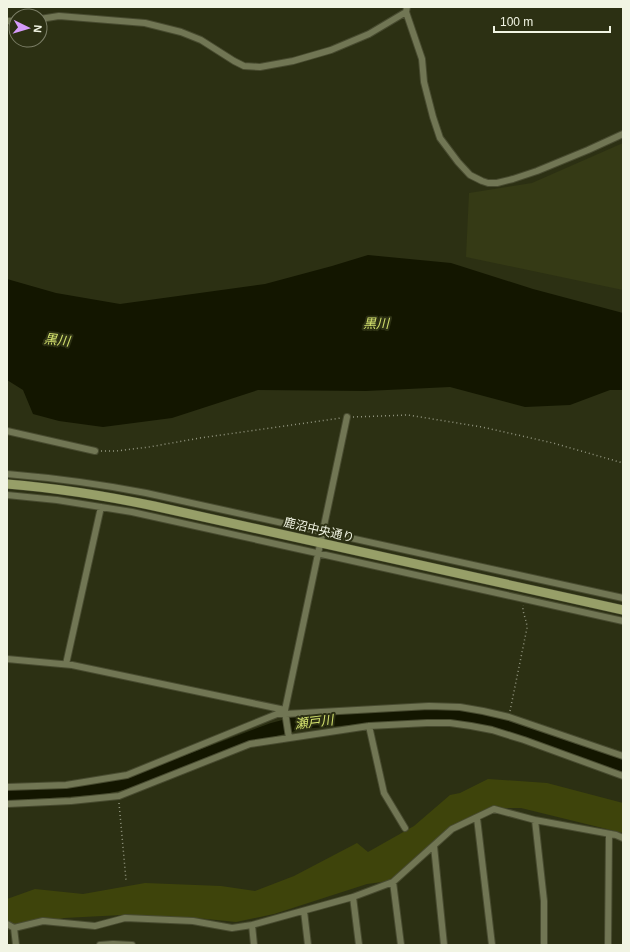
<svg xmlns="http://www.w3.org/2000/svg" width="630" height="952" font-family="Helvetica,'Noto Sans JP',sans-serif">
	<style>
		.built { fill: #353a15 }
		.green { fill: #3e440b }
		.water { fill: #131600 }
		.lines { fill: none; stroke-linecap: round; stroke-linejoin: round }
		.river { stroke: #131600; stroke-width: 14 }
		.street-casing { stroke: #484b30; stroke-width: 8 }
		.secondary-casing { stroke: #484b30; stroke-width: 10 }
		.path { stroke: #939680; stroke-width: 1.5; stroke-dasharray: 1 3; stroke-linecap: butt }
		.street { stroke: #717654; stroke-width: 6 }
		.secondary { stroke: #979f68; stroke-width: 9 }
		.labels { text-anchor: middle; dominant-baseline: central; stroke-width: 4; stroke-linejoin: round; paint-order: stroke }
		.street-label { font-size: 12px; fill: #f1f4e3; stroke: #2c3013 }
		.water-label { font-size: 13px; font-style: italic; fill: #d3e16d; stroke: #2c3013 }
	</style>
	<rect width="100%" height="100%" fill="#2c3013"/>
	<path class="built" d="M623 143V290L466 257 469 193 532 183Z"/>
	<path class="green" d="M488 779 547 783 623 803V833L521 808H488L421 852 389 881 367 884 274 914 236 922 197 918 122 915 64 918 7 930V899L35 889 83 894 145 883 221 886 255 891 294 876 357 843 368 852 414 826 450 795 460 793Z"/>
	<path class="water" d="M368 255 451 263 533 289 623 313V390H610L570 405 525 407 450 387 366 391 258 390 172 418 103 427 59 421 33 414 23 390 7 380V279L56 293 120 304 265 284 332 266Z"/>
	<g class="lines">
		<path class="river" d="M7 794 105 787 145 778 272 730 302 722 384 715 438 714 463 717 513 727 623 765"/>
		<defs>
			<path id="street" d="M407 7 406 12 422 59 424 82 433 117 440 138 458 162 470 175 482 181 488 183H497L513 179 537 171 588 150 623 134
				M40 19 59 16 145 23 181 32 201 40 234 61 244 66 260 67 293 61 331 50 369 34 406 12
				M7 21H16
				M7 431 95 451
				M7 474C54 478 100 484 146 493L623 598
				M7 495 57 500 132 512 623 621
				M7 659 72 665 285 710 347 417
				M66 664 101 507
				M285 712 289 738
				M369 726 384 793 405 828
				M7 787 66 785 127 775 277 714H285L429 706 460 707 483 711 509 717 623 756
				M7 804 71 801 119 796 250 744 369 726 427 723H450L471 726 492 730 524 740 623 776
				M477 818 492 945
				M535 820 544 901V945
				M434 846 444 945
				M393 882 401 945
				M353 897 359 945
				M304 911 308 945
				M7 924 14 928 16 945
				M252 925 254 945
				M14 928 43 921 95 926 125 918 193 921 232 928 252 925 353 897 393 882 452 829 494 809 535 820 616 835 623 838
				M100 945 113 944 132 945
				M608 945 609 834"/>
			<path id="secondary" d="M7 484C57 488 106 496 154 506L623 610"/>
		</defs>
		<use href="#street" class="street-casing"/>
		<use href="#secondary" class="secondary-casing"/>
		<path class="path" d="M353 417 408 415 482 427 553 443 623 463
			M101 451H116L149 447 200 438 341 418
			M510 711 527 628C527 620 522 613 523 605
			M119 803 126 880"/>
		<use href="#street" class="street"/>
		<use href="#secondary" class="secondary"/>
	</g>
	<g class="labels">
		<g class="street-label">
			<text transform="translate(319 530) rotate(13)">鹿沼中央通り</text>
		</g>
		<g class="water-label">
			<text x="376" y="323">黒川</text>
			<text transform="translate(57 340) rotate(6)">黒川</text>
			<text transform="translate(314 722) rotate(-7)">瀬戸川</text>
		</g>
	</g>
	<rect width="630" height="952" fill="none" stroke="#f1f4e3" stroke-width="16"/>
	<g transform="translate(28 28) rotate(95)"><circle r="19" fill="#2c3013" stroke="#7b7e66"/>
	<path d="M0-3L7 15L0 10L-7 15Z" fill="#d69bfa"/>
	<text y="-6" font-size="11" font-weight="bold" text-anchor="middle" fill="#f1f4e3">N</text>
	</g>
	<path d="M494 26v6h116v-6" fill="none" stroke="#f1f4e3" stroke-width="2"/>
	<text x="500" y="26" font-size="12" fill="#f1f4e3" stroke="#2c3013" stroke-width="3" paint-order="stroke">100 m</text>
</svg>
